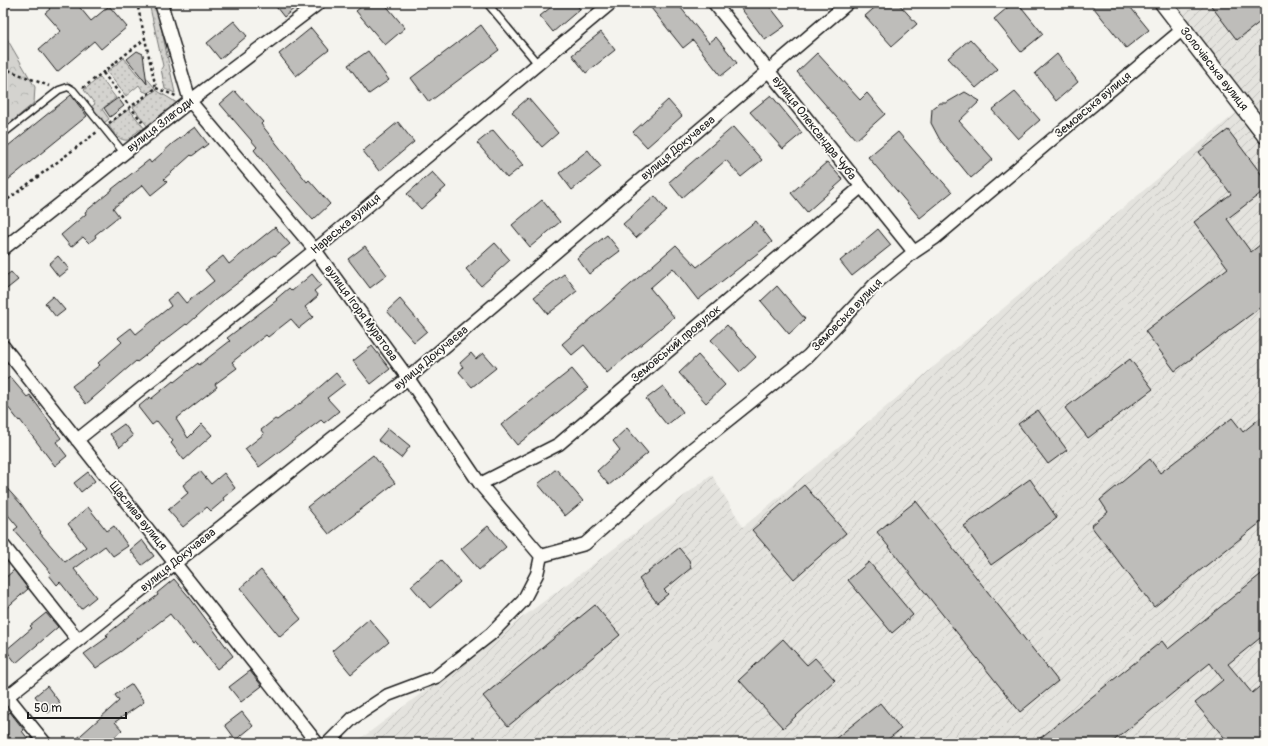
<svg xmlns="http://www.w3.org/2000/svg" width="1268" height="746" font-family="Pangolin,sans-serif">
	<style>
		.industrial { fill: url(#industrial-furrows) }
		.grass { fill: url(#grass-dots); stroke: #787876 }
		.forest { fill: url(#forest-crowns); stroke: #787876 }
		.building { fill: #bebdba; stroke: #1c1c1c }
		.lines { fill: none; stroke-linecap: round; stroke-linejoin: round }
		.lane-casing { stroke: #1c1c1c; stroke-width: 9 }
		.street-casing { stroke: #1c1c1c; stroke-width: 15 }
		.secondary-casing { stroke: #1c1c1c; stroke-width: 19 }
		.path { stroke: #1c1c1c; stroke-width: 2.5; stroke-dasharray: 3 3; stroke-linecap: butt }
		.lane { stroke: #fdfcf7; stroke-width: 6 }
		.street { stroke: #fdfcf7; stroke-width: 12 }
		.secondary { stroke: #fdfcf7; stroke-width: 16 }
		.labels { text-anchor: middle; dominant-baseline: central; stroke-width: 3.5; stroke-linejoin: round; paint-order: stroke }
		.street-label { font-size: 12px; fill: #1c1c1c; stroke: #fdfcf7 }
	</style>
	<defs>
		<pattern id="industrial-furrows" width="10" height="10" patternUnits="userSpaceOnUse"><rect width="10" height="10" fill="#e4e3de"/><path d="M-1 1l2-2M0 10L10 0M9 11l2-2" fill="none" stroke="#c3c2be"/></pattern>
		<pattern id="grass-dots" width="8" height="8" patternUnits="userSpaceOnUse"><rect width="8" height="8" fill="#d4d3cf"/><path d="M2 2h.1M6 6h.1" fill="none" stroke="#b5b5b1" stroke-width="1.8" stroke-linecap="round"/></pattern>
		<pattern id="forest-crowns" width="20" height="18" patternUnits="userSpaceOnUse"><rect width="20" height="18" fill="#d4d3cf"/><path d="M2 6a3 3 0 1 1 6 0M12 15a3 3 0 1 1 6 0" fill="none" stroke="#b5b5b1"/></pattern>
	</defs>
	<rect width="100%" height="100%" fill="#f4f3ee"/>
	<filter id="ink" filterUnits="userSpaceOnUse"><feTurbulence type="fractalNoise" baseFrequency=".025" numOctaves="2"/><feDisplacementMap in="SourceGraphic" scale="8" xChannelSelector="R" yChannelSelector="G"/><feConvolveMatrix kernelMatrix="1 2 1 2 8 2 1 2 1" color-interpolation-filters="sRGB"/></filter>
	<g filter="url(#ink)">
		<path class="industrial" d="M1163 3H1265V743H355L712 475 743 527 1243 107Z"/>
		<path class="grass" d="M149 3H156L175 93 165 89 161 69 163 66Z
			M124 58 140 78 144 75 155 88 148 93 143 91 139 85 126 96 107 72Z
			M100 77 116 98 102 109 109 119 104 123 91 107 95 104 84 90Z
			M156 90 177 103 148 127 133 107Z
			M129 109 145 129 143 131 141 129 133 135 134 137C122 146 115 134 108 125Z"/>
		<path class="forest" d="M3 32 35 87 34 103 3 129Z"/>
		<path class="building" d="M45 3H76L91 21 109 6 127 27 101 49 94 41 57 72 39 49 61 31 45 13 50 9Z
			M273 3H301L284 17Z
			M366 3H384L405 28 385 45 356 11Z
			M556 3H575L580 9 553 32 540 16Z
			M647 3H677L709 43 716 37 737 63 721 76 693 40 683 48Z
			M737 3H767L785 26 765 40Z
			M880 3H898L917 24 892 46 865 16Z
			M1013 3H1018L1043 34 1021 52 994 19Z
			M1090 3H1127L1149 30 1126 48Z
			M1209 3H1265V18L1237 40Z
			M234 21 247 36 220 59 207 43Z
			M481 25 499 50 429 102 411 78Z
			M311 28 329 50 296 76 279 54Z
			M601 32 615 50 586 73 572 55Z
			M970 39 998 69 976 88 948 58Z
			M137 51 143 54 147 84 127 59Z
			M368 51 389 80 369 94 348 65Z
			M817 53 860 100 867 93 885 114 856 140 797 72Z
			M1057 54 1078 82 1056 101 1035 73Z
			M235 91 263 122 261 124 307 182 309 180 330 204 313 220 282 185 254 150 257 147 220 104Z
			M965 92 980 101 959 121 993 159 971 178 940 140 931 123 932 109 940 103H946Z
			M1015 92 1040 120 1018 139 992 110Z
			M71 95 87 116 3 184V150Z
			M771 95 802 133 783 149 750 112Z
			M118 98 124 106 110 117 104 108Z
			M528 98 558 133 542 147 512 112Z
			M668 100 682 116 647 147 633 132Z
			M398 122 414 142 379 171 363 151Z
			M195 127 208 144 192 156 191 155 164 179 167 182 151 195 143 185 113 208 119 216 95 235 96 237 89 243 83 237 71 247 61 235 86 214 85 212 112 190V189L149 160 151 163 172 144Z
			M733 127 762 160 741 177 726 160 682 198 669 182Z
			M493 130 523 165 507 178 477 143Z
			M1228 130 1265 179V190L1227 219 1251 252 1265 241V304L1175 371 1145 331 1228 268 1194 222 1231 194 1199 152Z
			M898 132 933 173 934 172 952 192 920 218 868 157Z
			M588 150 601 167 572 190 559 173Z
			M827 162 843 180 807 212 791 193Z
			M432 172 446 187 421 209 407 194Z
			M655 196 667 211 636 238 623 224Z
			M542 200 560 222 530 247 512 225Z
			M756 221 772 242 698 300 673 268 650 288 674 317 607 373 584 345 572 355 562 344 676 245 697 267Z
			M275 227 290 244 275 256 274 255 214 301 187 325 186 324 137 362 136 361 86 404 72 386 100 365 98 363 122 342 118 338 131 328 136 334 171 306 167 300 177 292 186 303 214 281 205 270 223 256 229 264Z
			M878 229 891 245 852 276 840 261Z
			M607 235 620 251 589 274 577 258Z
			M495 243 510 260 481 286 466 269Z
			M365 246 387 275 370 288 348 259Z
			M58 256 69 269 59 277 49 264Z
			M11 272 18 280 3 292V278Z
			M312 274 321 285 314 291 318 296 305 307 313 317 299 328 291 319 268 337 266 335 232 362 237 368 215 384 217 387 176 419 188 438 202 424 212 435 184 460 171 443 173 441 157 421 152 425 138 407 150 397 151 399 173 381 174 382 198 363 199 365 230 341 227 338 277 300 276 299 289 288 292 291Z
			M564 274 577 291 548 314 534 297Z
			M777 286 805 319 789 334 761 301Z
			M53 296 65 310 56 317 45 303Z
			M400 299 427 331 414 342 387 311Z
			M727 325 756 357 740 372 711 340Z
			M372 346 390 369 371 384 353 361Z
			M471 353 476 359 483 353 496 368 472 387 459 372 463 367 460 363Z
			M698 355 725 385 706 403 679 373Z
			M1130 359 1153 389 1088 438 1065 408Z
			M572 369 588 388 517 445 501 425Z
			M336 373 345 384 327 398 339 411 324 423 321 420 259 467 245 449 264 434 261 430 275 419 277 420 300 403V404Z
			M10 377 27 397 30 395 61 438 56 442 67 456 55 466 20 420 19 421 3 401V382Z
			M663 386 683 412 667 425 646 399Z
			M1038 410 1067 450 1048 464 1018 424Z
			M1265 414V519L1154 607 1091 526 1108 512 1100 500 1150 459 1160 473 1232 418 1243 432Z
			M124 424 133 436 120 447 110 434Z
			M388 428 410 446 401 458 378 440Z
			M627 428 648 453 609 485 597 471 620 450 613 441Z
			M373 455 395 483 329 534 307 507Z
			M556 469 583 501 565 516 538 484Z
			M200 471 211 484 224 473 235 488 223 498 224 500 211 511 207 507 183 527 168 510 188 493 183 485Z
			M88 472 95 481 81 492 74 483Z
			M1030 479 1057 518 991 565 964 526Z
			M3 484 21 504 41 532 40 533 65 562 86 547 68 524 88 507 107 531 114 526 128 546 113 556 105 546 74 569 96 597 81 609 60 582 57 585 49 575 51 573 14 530 18 527 3 509Z
			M804 485 846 533 794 579 752 530Z
			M916 501 1058 681 1020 712 877 532Z
			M488 526 506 547 479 570 461 549Z
			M142 540 154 556 142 565 130 550Z
			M679 548 689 560 691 568 664 590 668 594 657 603 639 579Z
			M441 560 460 582 430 608 411 586Z
			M869 562 913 615 892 633 848 580Z
			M14 570 28 589 3 611V580Z
			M261 570 301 619 280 637 240 588Z
			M1265 571V634L1228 664 1252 693 1265 682V743H1229L1195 703 1223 680 1210 663 1111 743H1034L1162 641 1168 649Z
			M174 579 190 598 233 656 217 669 196 642 193 644 170 614 120 652 96 668 84 654 108 637 106 635 130 616 158 595 157 593Z
			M595 605 620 635 508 726 483 696Z
			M46 613 58 627 16 663 6 650 32 628 30 626Z
			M369 619 389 642 351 674 332 651Z
			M783 639 807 665 815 658 835 680 783 728 739 680Z
			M250 671 262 686 241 702 229 687Z
			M132 684 144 702 115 722 122 730 108 743H72L119 701 115 695Z
			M47 686 60 703 48 713 35 696Z
			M880 703 901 729 883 743H830Z
			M10 712 24 730 22 731 31 743H14L3 729V718Z
			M242 712 253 726 236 740 225 725Z"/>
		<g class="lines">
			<defs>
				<path id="lane" d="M487 3 538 64
					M3 134 59 90 68 87 73 90 124 153"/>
				<path id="street" d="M161 3 190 101 315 250 408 378 480 484 541 556
					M714 3 914 252
					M3 249 190 101 319 3
					M3 346 317 743
					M77 440 315 250 611 3
					M480 484 559 444 861 187
					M3 545 78 640
					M541 556 585 544 692 449 808 356 876 283 914 252 935 238 1183 29
					M7 696 45 743
					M3 700 408 378 848 3
					M328 743 353 718 388 695 436 677 491 634 523 601 537 574 541 556"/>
				<path id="secondary" d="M1163 3 1265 135"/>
			</defs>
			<use href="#lane" class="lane-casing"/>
			<use href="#street" class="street-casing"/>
			<use href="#secondary" class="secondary-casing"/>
			<path class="path" d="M3 6 5 9 14 3
				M3 68 49 86
				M103 73 144 124
				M83 88 145 39
				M156 88 176 96
				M109 123 156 88 137 3
				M3 203 97 132"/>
			<use href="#lane" class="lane"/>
			<use href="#street" class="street"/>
			<use href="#secondary" class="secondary"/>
		</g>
	</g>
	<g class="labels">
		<g class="street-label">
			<text transform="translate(1214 69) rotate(52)">Золочівська вулиця</text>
			<text transform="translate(1093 105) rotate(-40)">Земовська вулиця</text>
			<text transform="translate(160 125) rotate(-38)">вулиця Злагоди</text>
			<text transform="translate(814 128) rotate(52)">вулиця Олександра Чуба</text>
			<text transform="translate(678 148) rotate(-40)">вулиця Докучаєва</text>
			<text transform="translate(346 224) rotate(-40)">Нарвська вулиця</text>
			<text transform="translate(361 313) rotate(54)">вулиця Ігоря Муратова</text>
			<text transform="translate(847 315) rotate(-46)">Земовська вулиця</text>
			<text transform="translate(676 344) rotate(-40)">Земовський провулок</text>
			<text transform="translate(431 358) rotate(-40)">вулиця Докучаєва</text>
			<text transform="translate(138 516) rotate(51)">Щаслива вулиця</text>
			<text transform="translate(178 560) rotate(-39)">вулиця Докучаєва</text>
		</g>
	</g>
	<rect width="1268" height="746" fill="none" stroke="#fdfcf7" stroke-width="16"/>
	<rect x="8" y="8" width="1252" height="730" fill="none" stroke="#1c1c1c" stroke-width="1.5" filter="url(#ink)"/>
	<path d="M28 712v6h98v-6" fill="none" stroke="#1c1c1c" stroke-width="2"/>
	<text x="34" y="712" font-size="12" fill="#1c1c1c" stroke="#fdfcf7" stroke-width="3" paint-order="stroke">50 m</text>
</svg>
